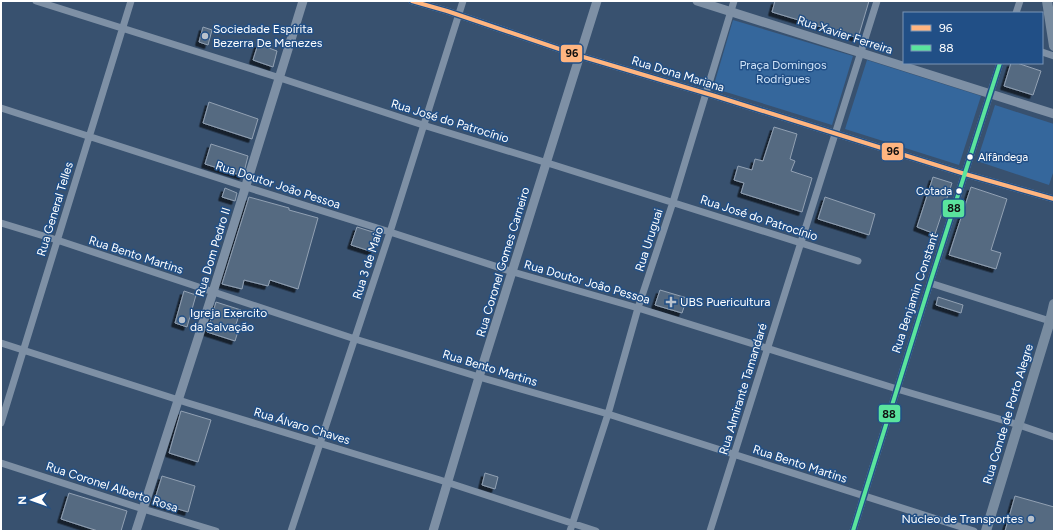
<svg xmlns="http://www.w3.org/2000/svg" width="1055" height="532" font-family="Figtree,sans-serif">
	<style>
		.green { fill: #35679c }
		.building { fill: #556a81; stroke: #92a1b3; filter: url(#shadow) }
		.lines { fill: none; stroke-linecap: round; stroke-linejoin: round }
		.minor { stroke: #7e90a5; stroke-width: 7 }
		.tertiary { stroke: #7e90a5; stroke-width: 9 }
		.secondary { stroke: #798ca0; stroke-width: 10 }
		.bus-1-casing { stroke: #214f86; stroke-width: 7 }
		.bus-2-casing { stroke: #214f86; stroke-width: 7 }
		.bus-1 { stroke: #ffb580; stroke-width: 4 }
		.bus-2 { stroke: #5ae49d; stroke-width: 4 }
		.poi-dot { fill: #b9c2cd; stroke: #214f86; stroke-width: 1.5 }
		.bus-dot { fill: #fff; stroke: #214f86; stroke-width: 1.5 }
		.labels { text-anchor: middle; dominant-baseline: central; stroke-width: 3; stroke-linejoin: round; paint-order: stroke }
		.bus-label { font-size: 11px; fill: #fff; stroke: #214f86; text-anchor: start }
		.poi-label { font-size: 12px; fill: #fff; stroke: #214f86; text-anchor: start }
		.street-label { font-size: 12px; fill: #fff; stroke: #214f86 }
		.park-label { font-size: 12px; fill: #cee2f7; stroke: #214f86 }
		.line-badge { stroke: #214f86; stroke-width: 1.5 }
		.pale-badge-label { font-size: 11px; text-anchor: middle; font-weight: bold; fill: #111 }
	</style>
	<defs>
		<filter id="shadow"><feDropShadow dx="-3.5" dy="3.5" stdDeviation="0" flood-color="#0009"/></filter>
	</defs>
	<rect width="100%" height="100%" fill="#38516f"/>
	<path class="green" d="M733 20 853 56 832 125 713 88Z
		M867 60 981 96 959 165 845 129Z
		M995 105 1054 124V170L1049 185 977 161Z"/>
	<path class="building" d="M775 1H869L858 38 772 12Z
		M203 27 212 30 208 45 199 42Z
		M258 44 277 51 273 67 253 60Z
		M1011 63H1017L1041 71 1033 95 1004 86Z
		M209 102 258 119 252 139 203 123Z
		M774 127 797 134 790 159 795 161 791 171 812 178 802 212 741 193 744 183 734 180 738 166 752 170 755 159 763 161Z
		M211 144 248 156 243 176 205 164Z
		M933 177 952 183 935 234 917 227Z
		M971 187 1007 199 991 250 1001 253 996 269 949 255Z
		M225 188 237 193 235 201 222 197Z
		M249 197 289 208V210L318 218 298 289 270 280 268 286 244 280 242 289 222 284Z
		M825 197 875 214 869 235 818 219Z
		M357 227 379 234 373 252 351 245Z
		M660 290 687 298 682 313 655 305Z
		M184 291 196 295 187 327 175 323Z
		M938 297 963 305 961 313 936 305Z
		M216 302 241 310 235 327 239 328 235 341 207 332Z
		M181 411 211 420 198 462 169 453Z
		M485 473 498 477 495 489 482 485Z
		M162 476 195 486 188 512 154 502Z
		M69 493 127 511 121 531H98L61 519Z
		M1015 496 1054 507V531H1005Z"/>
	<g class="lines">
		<path class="minor" d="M36 1 280 78 423 125 554 165 858 261
			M412 1 447 11 580 56 715 96 965 174 1054 199
			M1016 13 1020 1
			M1042 52 1054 56
			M1 108 246 187 390 232 513 272 638 308 897 389 1019 425 1054 437
			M1 223 57 240 355 339 479 377 608 414 974 531
			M930 283 1050 321
			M1 343 188 403 440 480 596 531
			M1 423 131 1
			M1 463 143 509 216 531
			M291 531 390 232 463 1
			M570 531 608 414 638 308 673 202 734 1
			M710 531 877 1
			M853 531 930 283 1000 63"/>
		<path class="tertiary" d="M697 1 1054 114
			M136 531 213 292 303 1
			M433 531 479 377 597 1"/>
		<path class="secondary" d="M1047 1 1054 46
			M986 531 1050 321 1054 304"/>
		<defs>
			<path id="bus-1" d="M412 1 447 11 580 56 715 96 965 174 1054 199"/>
			<path id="bus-2" d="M853 531 930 283 1000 63"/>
		</defs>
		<use href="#bus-1" class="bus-1-casing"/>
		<use href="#bus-2" class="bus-2-casing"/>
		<use href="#bus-1" class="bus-1"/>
		<use href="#bus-2" class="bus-2"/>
	</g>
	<g class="poi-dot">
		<circle cx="205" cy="36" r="4"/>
		<path d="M669 296h4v4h4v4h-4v4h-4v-4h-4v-4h4z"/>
		<circle cx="182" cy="320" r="4"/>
		<circle cx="1031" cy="519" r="4"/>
	</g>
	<g class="bus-dot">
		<circle cx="970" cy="157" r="3.5"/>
		<circle cx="959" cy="191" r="3.5"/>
	</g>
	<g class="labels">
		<g class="bus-label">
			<text x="978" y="157">Alfândega</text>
			<text x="952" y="191" text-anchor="end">Cotada</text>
		</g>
		<g class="poi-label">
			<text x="213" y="29">Sociedade Espírita<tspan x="213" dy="14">Bezerra De Menezes</tspan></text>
			<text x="680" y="302">UBS Puericultura</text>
			<text x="190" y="313">Igreja Exercito<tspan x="190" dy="14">da Salvação</tspan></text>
			<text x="1023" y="519" text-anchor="end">Núcleo de Transportes</text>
		</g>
		<g class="street-label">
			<text transform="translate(845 35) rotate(18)">Rua Xavier Ferreira</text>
			<text transform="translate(678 74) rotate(17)">Rua Dona Mariana</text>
			<text transform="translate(450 121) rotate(17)">Rua José do Patrocínio</text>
			<text transform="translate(278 185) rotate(18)">Rua Doutor João Pessoa</text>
			<text transform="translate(55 209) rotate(-73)">Rua General Telles</text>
			<text transform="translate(759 218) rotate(18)">Rua José do Patrocínio</text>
			<text transform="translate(649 240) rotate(-72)">Rua Uruguai</text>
			<text transform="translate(213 252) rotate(-73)">Rua Dom Pedro II</text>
			<text transform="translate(136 255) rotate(18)">Rua Bento Martins</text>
			<text transform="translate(503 262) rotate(-73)">Rua Coronel Gomes Carneiro</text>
			<text transform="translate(368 263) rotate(-72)">Rua 3 de Maio</text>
			<text transform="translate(587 282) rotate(16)">Rua Doutor João Pessoa</text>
			<text transform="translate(915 293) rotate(-72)">Rua Benjamin Constant</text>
			<text transform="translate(490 368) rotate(17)">Rua Bento Martins</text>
			<text transform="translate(743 389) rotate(-73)">Rua Almirante Tamandaré</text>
			<text transform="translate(1008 414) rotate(-73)">Rua Conde de Porto Alegre</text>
			<text transform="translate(302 426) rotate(17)">Rua Álvaro Chaves</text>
			<text transform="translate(800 464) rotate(18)">Rua Bento Martins</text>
			<text transform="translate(112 487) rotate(18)">Rua Coronel Alberto Rosa</text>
		</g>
		<g class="park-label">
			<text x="783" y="65">Praça Domingos<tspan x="783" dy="14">Rodrigues</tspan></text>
		</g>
	</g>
	<g class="line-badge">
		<rect x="560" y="44" width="23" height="19" rx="4" fill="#ffb580"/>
		<rect x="881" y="142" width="23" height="19" rx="4" fill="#ffb580"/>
		<rect x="942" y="199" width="23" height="19" rx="4" fill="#5ae49d"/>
		<rect x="878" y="404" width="23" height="19" rx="4" fill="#5ae49d"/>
	</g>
	<g class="pale-badge-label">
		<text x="572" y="57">96</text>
		<text x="893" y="155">96</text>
		<text x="954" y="212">88</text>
		<text x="889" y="418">88</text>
	</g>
	<rect width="1055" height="532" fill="none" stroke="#ffffff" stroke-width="4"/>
	<rect x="903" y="12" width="140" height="52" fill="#214f86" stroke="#7a95b6"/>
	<rect x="911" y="25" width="20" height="6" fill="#ffb580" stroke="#7a95b6"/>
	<text x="939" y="32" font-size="12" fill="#ffffff">96</text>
	<rect x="911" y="45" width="20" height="6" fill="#5ae49d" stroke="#7a95b6"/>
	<text x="939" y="52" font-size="12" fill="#ffffff">88</text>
	<g transform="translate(32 500) rotate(268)" stroke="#214f86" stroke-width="3" paint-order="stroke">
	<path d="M0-3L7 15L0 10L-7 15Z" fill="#ffffff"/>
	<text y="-6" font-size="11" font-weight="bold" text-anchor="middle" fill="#ffffff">N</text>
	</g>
</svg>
